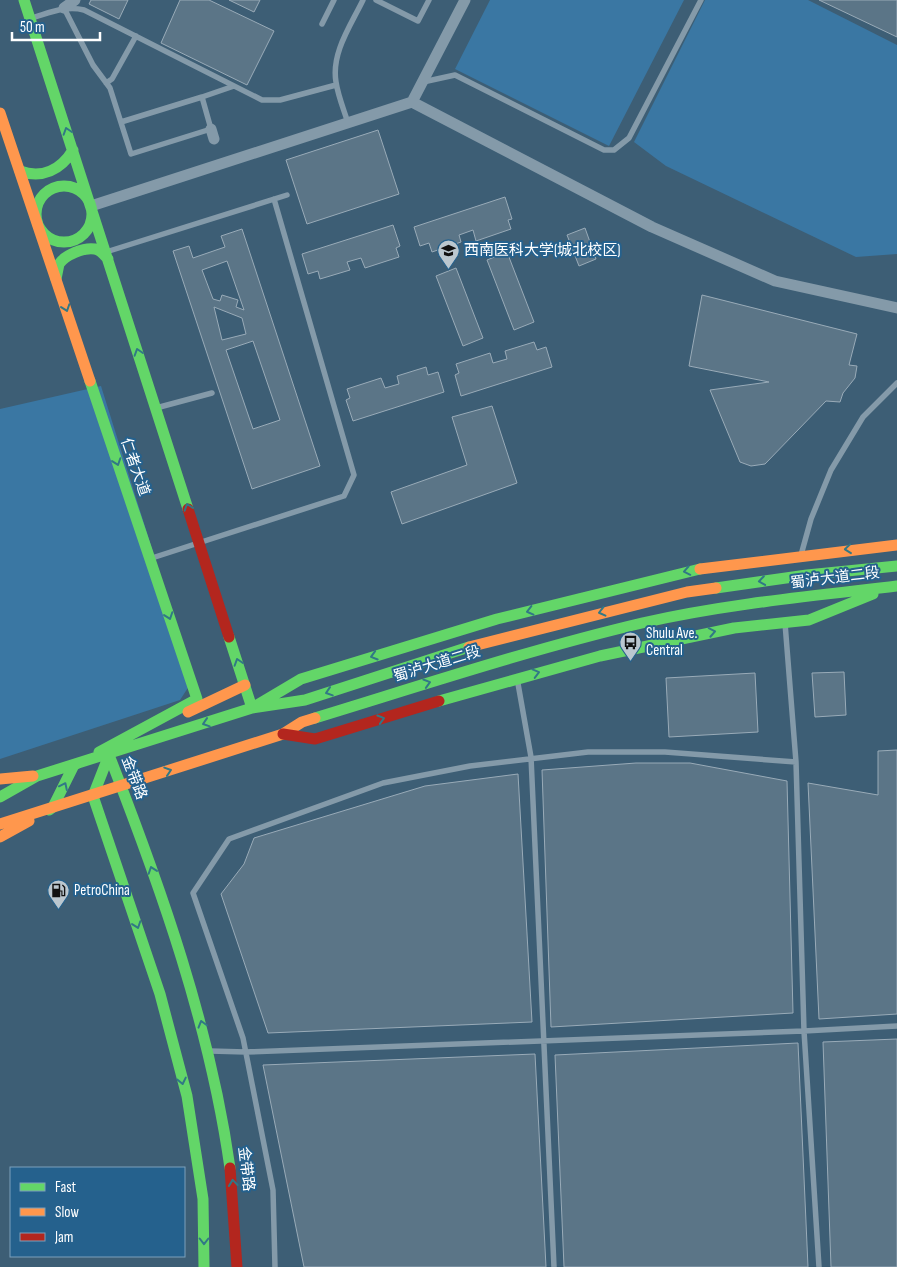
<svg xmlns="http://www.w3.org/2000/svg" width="897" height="1267" font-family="'Sofia Sans Condensed','Noto Sans SC',sans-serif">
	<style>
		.green { fill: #3a77a3 }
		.building { fill: #5b7587; stroke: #99abb8; fill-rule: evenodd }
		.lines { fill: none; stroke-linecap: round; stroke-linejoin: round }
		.lane { stroke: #849aa9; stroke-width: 5.5 }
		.street { stroke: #849aa9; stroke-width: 11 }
		.fast { stroke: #63d668; stroke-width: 11 }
		.slow { stroke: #ff974d; stroke-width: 11 }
		.jam { stroke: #b3261e; stroke-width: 11 }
		.oneway { stroke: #317886 }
		.labels { text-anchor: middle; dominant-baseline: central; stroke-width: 4; stroke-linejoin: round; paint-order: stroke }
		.poi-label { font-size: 15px; fill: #fff; stroke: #25618d; text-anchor: start }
		.street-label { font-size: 15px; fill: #fff; stroke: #25618d }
	</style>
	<rect width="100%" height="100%" fill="#3d5e75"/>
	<path class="green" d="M490 0H684L609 146 455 69Z
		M705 0H808L897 45V254L856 257 666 166 634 142Z
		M101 386 193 680 180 700 0 759V409Z"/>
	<path class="building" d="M91 0H128L119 19 89 4Z
		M180 0H209L274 31 247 85 161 43Z
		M229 0H260L254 12Z
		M819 0H897V37Z
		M378 130 399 194 307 224 286 160Z
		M505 197 512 219 508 220 511 229 476 241 473 230 459 235 461 242 432 252 429 243 420 246 414 227Z
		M393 225 400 246 396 248 399 257 365 268 361 258 347 262 350 270 320 279 318 271 308 274 302 254Z
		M585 228 596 259 579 266 567 235Z
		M242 229 320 466 252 489 173 251 189 246 193 258 225 247 221 236ZM227 261 244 310 236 307 238 300 222 295 220 301 213 299 202 270ZM214 307 242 318 246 334 222 340ZM253 341 280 420 253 429 226 350Z
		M507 252 534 322 514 330 487 260Z
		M456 268 483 338 463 346 436 276Z
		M702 295 857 334 849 365 857 366 855 378 843 393 840 402 826 401 765 464 751 466 740 462 710 390 769 382 689 366Z
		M534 342 537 350 546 347 552 367 461 396 455 375 459 373 456 364 490 353 493 363 507 359 505 351Z
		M426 367 428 375 438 372 444 392 353 421 346 400 350 398 347 389 381 378 385 388 399 384 397 376Z
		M492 406 517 483 402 524 391 492 467 465 452 417Z
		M844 672 846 715 815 717 812 673Z
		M755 673 758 732 669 737 666 678Z
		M897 750V1014L819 1019 808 783 878 795V751Z
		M636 763H690L787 781 793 1013 551 1027 542 770Z
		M518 774 532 1022 268 1033 221 894 244 864 254 838 425 786Z
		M897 1039V1267H831L823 1042Z
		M798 1043 808 1267H564L555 1055Z
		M535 1054 546 1267H304L263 1065Z"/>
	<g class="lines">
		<path class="lane" d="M376 0 418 21 429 0
			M64 8 93 65 110 88 131 154 211 129 202 97 121 122
			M31 18C49 13 66 5 84 10L262 100H280L336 85
			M322 24 334 0
			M423 82 455 75 604 150H614L629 138 701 0
			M106 83 112 79 136 36
			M202 97 234 86
			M348 123C344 110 338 96 336 82 331 53 351 25 363 0
			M106 252 287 195
			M156 408 212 393
			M801 555 811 519 831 470 863 417 897 383
			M152 558 344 496 354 475 274 199
			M785 623 796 762 804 1031 819 1267
			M517 678 531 757 554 1267
			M210 1051 246 1052 804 1031 897 1026
			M275 1267 273 1190 243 1038 193 893 229 839 383 783 470 766 588 752H665L796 762"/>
		<path class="street" d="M64 8 75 0
			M412 102 652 227 775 281 897 308
			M211 129 214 139
			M91 206 412 102 465 0"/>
		<path class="fast" d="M24 0 188 509
			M20 171C42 179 61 170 73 150
			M36 214a28 28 0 1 1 56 0a28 28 0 1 1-56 0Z
			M56 279 59 264C65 255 84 247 95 249 101 250 104 255 108 259
			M90 381 197 699 99 752
			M716 588 807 575 897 566
			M229 637 252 708 301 679 497 619 700 569
			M439 701 600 656 734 628 809 620 873 594
			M315 718C423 685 532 649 642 623 726 604 812 596 897 586
			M109 755C161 888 210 1026 230 1168
			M109 755 93 796 160 994 187 1096 203 1199 204 1267
			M0 797 37 776 252 708 305 700 469 647
			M49 810 53 807 74 765 78 763"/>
		<path class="slow" d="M0 113 90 381
			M700 569 897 545
			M469 647 687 592 716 588
			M188 712 245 685
			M0 779 33 776
			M0 824 283 734 302 722 315 718
			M0 837 29 821"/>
		<path class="jam" d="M188 509 229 637
			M283 734 315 739 439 701
			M230 1168 237 1267"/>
	</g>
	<defs><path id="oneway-chevron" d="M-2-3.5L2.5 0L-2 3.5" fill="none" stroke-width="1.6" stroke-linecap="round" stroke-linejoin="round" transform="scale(1.25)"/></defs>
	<g class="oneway">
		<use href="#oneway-chevron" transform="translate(67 131) rotate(-108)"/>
		<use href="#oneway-chevron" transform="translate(66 308) rotate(71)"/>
		<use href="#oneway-chevron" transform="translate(138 352) rotate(-108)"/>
		<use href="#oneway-chevron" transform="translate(117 462) rotate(71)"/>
		<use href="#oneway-chevron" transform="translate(188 507) rotate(-108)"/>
		<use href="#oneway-chevron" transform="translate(848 549) rotate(174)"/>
		<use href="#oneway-chevron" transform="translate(687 571) rotate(169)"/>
		<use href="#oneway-chevron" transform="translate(762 581) rotate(172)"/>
		<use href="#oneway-chevron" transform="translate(530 611) rotate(166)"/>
		<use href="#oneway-chevron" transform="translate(602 612) rotate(166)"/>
		<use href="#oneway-chevron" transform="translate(169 616) rotate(71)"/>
		<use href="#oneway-chevron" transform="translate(712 632) rotate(-11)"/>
		<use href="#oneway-chevron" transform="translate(374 656) rotate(163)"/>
		<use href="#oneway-chevron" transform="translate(238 662) rotate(-108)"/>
		<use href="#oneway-chevron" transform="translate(536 673) rotate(-15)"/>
		<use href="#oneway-chevron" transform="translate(427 683) rotate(-17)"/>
		<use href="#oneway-chevron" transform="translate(329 692) rotate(162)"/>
		<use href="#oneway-chevron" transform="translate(381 719) rotate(-17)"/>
		<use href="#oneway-chevron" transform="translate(206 723) rotate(162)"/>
		<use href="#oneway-chevron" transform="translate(168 771) rotate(-18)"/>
		<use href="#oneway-chevron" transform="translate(64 786) rotate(-64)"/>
		<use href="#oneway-chevron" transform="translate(152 870) rotate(-109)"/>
		<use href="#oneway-chevron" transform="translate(137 925) rotate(71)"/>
		<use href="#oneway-chevron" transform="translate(202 1024) rotate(-106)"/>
		<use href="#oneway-chevron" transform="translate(182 1081) rotate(78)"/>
		<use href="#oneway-chevron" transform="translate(233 1183) rotate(-96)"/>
		<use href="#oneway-chevron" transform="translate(204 1241) rotate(90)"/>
	</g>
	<defs>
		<symbol id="university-pin" viewBox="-11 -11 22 30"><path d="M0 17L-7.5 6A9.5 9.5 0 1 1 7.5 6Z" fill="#bbc7cf" stroke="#25618d"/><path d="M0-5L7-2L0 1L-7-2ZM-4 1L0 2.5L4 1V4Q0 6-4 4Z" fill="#111"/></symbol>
		<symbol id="bus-pin" viewBox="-11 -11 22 30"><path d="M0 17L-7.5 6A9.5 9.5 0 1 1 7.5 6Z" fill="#bbc7cf" stroke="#25618d"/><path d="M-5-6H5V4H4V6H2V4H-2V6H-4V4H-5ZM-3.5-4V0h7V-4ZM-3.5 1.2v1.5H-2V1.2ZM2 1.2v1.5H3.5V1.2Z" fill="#111"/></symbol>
		<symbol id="fuel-pin" viewBox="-11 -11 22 30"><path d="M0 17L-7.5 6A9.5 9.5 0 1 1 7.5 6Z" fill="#bbc7cf" stroke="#25618d"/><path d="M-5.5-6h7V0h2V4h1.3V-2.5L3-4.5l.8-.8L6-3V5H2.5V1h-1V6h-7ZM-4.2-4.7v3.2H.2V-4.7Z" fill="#111"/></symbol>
	</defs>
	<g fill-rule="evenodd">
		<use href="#university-pin" x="436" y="238" width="25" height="34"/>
		<use href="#bus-pin" x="618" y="630" width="25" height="34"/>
		<use href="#fuel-pin" x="46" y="878" width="25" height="34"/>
	</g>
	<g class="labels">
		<g class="poi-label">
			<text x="464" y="250">西南医科大学(城北校区)</text>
			<text x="646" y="633">Shulu Ave.<tspan x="646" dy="17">Central</tspan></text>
			<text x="74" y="890">PetroChina</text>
		</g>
		<g class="street-label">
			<text transform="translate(135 467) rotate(71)">仁者大道</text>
			<text transform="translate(835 578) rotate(-7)">蜀泸大道二段</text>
			<text transform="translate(437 664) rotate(-17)">蜀泸大道二段</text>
			<text transform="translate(134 778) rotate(69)">金带路</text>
			<text transform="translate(246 1169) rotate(83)">金带路</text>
		</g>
	</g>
	<rect x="10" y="1167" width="175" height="90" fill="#25618d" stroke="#7ca0bb"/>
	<rect x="20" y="1183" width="25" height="8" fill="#63d668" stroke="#7ca0bb"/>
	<text x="55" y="1192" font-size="15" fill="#ffffff">Fast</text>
	<rect x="20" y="1208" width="25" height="8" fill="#ff974d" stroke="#7ca0bb"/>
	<text x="55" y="1217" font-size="15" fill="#ffffff">Slow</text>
	<rect x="20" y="1233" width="25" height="8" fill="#b3261e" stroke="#7ca0bb"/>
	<text x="55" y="1242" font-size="15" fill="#ffffff">Jam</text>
	<path d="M12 32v8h88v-8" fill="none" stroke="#ffffff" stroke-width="2.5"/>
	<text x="20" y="32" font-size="15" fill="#ffffff" stroke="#25618d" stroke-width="4" paint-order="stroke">50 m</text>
</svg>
